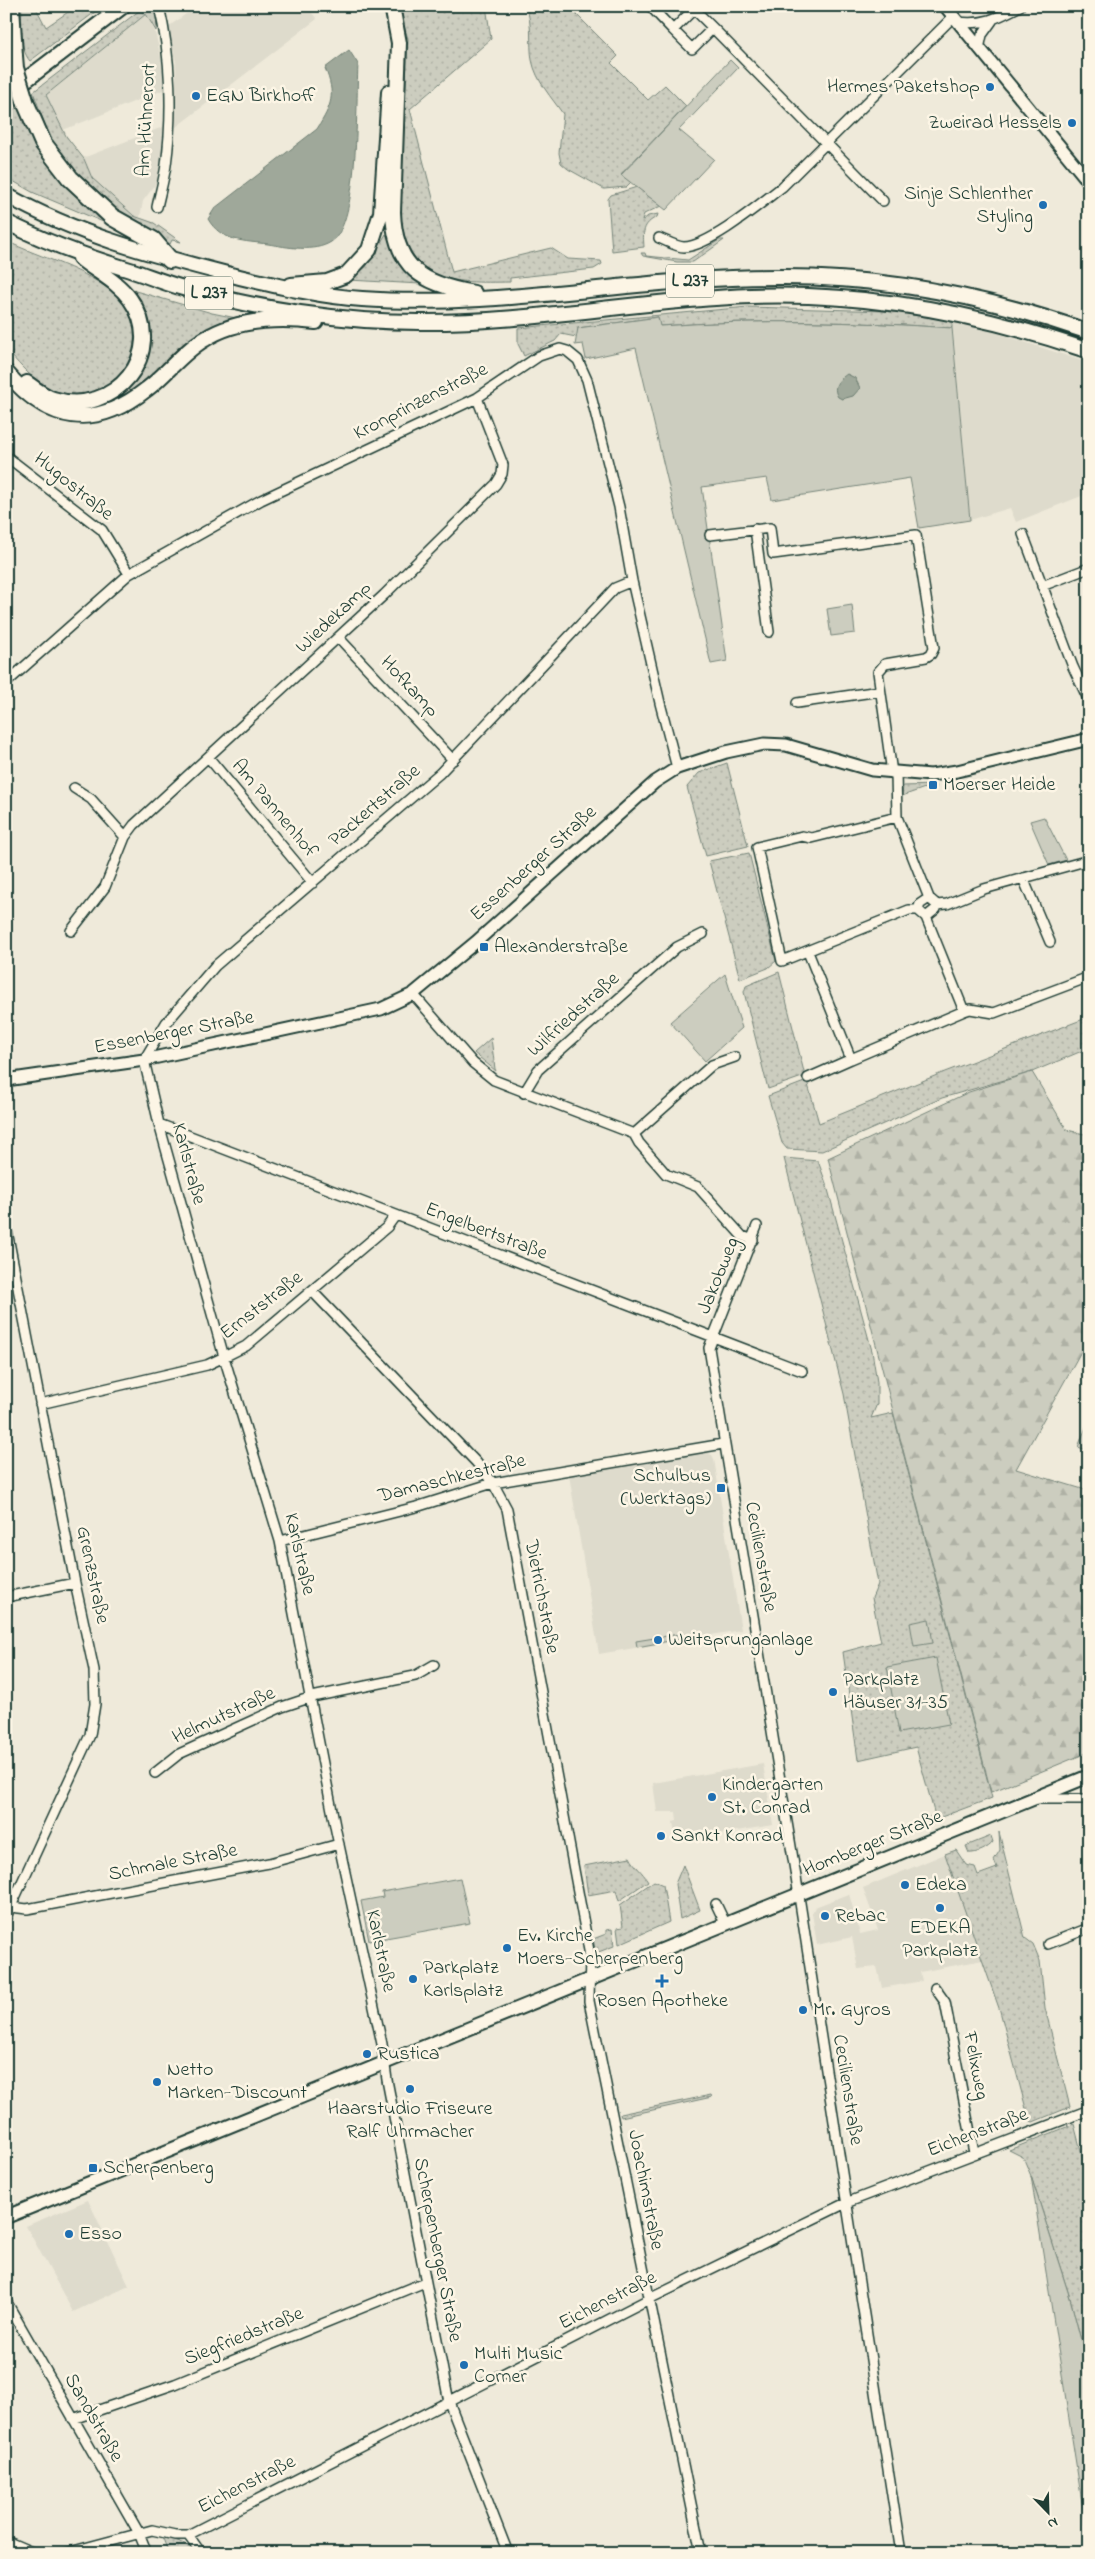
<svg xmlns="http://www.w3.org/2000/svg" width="1095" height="2559" font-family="'Indie Flower',sans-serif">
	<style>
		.built { fill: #dedbcc }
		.grass { fill: url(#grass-dots); stroke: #76857a }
		.forest { fill: url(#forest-firs); stroke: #76857a }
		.green { fill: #cccdbf; stroke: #76857a }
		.water { fill: #9fa89a; stroke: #6c7d71 }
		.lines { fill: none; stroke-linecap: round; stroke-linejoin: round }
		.minor-casing { stroke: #1f3d34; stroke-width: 12 }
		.tertiary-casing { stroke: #1f3d34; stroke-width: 15 }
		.secondary-casing { stroke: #1f3d34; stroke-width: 16 }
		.primary-casing { stroke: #1f3d34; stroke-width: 18 }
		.trunk-casing { stroke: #1f3d34; stroke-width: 18 }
		.motorway-casing { stroke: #1f3d34; stroke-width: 20 }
		.minor { stroke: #fcf5e5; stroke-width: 9 }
		.tertiary { stroke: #fcf5e5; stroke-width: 11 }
		.secondary { stroke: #fcf5e5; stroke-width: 12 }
		.primary { stroke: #fcf5e5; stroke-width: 14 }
		.trunk { stroke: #fcf5e5; stroke-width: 14 }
		.motorway { stroke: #fcf5e5; stroke-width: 16 }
		.motorway-bridge-casing { stroke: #1f3d34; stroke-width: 20; stroke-linecap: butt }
		.motorway-bridge { stroke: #fcf5e5; stroke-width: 16 }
		.poi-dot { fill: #1f6fb2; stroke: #fcf5e5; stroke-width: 2 }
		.labels { text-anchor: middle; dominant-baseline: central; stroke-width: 5; stroke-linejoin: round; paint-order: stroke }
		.shield { fill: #fcf5e5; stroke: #617469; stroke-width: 1 }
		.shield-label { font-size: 19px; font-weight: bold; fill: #1f3d34 }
		.poi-label { font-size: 20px; fill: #1f3d34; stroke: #fcf5e5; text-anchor: start }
		.street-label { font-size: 20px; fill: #1f3d34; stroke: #fcf5e5 }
	</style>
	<defs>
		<pattern id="grass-dots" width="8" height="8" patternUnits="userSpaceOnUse" patternTransform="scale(1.25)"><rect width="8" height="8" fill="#cccdbf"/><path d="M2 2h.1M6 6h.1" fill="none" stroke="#afb1a5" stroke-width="1.8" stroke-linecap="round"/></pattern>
		<pattern id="forest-firs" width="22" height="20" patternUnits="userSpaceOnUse" patternTransform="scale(1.25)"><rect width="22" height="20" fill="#cccdbf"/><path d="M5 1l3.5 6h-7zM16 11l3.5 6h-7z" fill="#afb1a5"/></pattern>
	</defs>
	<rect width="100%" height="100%" fill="#efeada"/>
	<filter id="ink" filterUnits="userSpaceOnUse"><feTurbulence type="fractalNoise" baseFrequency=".02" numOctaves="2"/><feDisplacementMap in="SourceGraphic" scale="10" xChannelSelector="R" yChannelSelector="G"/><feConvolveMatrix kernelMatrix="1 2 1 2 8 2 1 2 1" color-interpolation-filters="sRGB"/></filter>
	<g filter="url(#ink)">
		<path class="built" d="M197 6H306L317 19 176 127V63L168 27Z
			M146 14 155 32 163 66V90L63 130 46 95Z
			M163 127 162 166 158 181 143 201 140 217 134 216 92 178 83 158Z
			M952 321 982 328 1089 363V493L1016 522 1010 508 970 520Z
			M705 1452 712 1455 714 1459 741 1630 599 1654 569 1475Z
			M763 1764 773 1825 676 1841 673 1822 677 1821 676 1812H657L653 1783Z
			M945 1854 983 1960 920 1972 922 1981 882 1988 877 1967 858 1969 852 1937 817 1945 812 1913 815 1907 849 1894 860 1934 878 1930 863 1888Z
			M88 2200 129 2286 73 2312 26 2226Z"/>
		<path class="grass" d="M22 6H35L46 27 77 6H103L30 61C19 49 21 22 22 6Z
			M398 6H486L491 39 410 109 452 272 551 248 568 259 601 261 602 264 594 269 510 278V282C450 283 409 284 400 213L408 39Z
			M526 6H568L618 56 611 63 648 100 665 85 686 106 621 174 631 182 626 187 604 189 568 169 561 163 559 153 563 114C552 98 536 81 532 60 529 42 533 24 526 6Z
			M144 7H151L157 17 156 31 146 14 46 95 66 136 84 159 92 178 134 216 154 223 181 242 172 240 170 244C126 220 78 187 53 142 44 126 40 109 33 92Z
			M18 107 29 130 115 227 32 192 6 177V114Z
			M637 187 661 206 644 214 642 221 648 216 658 214 657 217C642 224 643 233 644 247L612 251 608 199 611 195Z
			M386 234 401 266 420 284 349 280 366 267Z
			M719 240H724L693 262H677L643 256 641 253H645L646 256 688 260Z
			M6 241C42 258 86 269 116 295 158 332 122 404 67 394 41 390 22 368 6 349Z
			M132 290 212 313 241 319 144 386 94 413 61 406 85 407 145 361C154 333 145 313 132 290Z
			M748 307 888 311 952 321V328C854 321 757 319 659 326L658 317 578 328 579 335 576 337 561 334 555 341 524 356 518 344V328Z
			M727 763 748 846 706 856 687 787 699 773Z
			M936 785V788H925L902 796 903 786Z
			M749 853 776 961 768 968 740 979 709 861Z
			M779 972 805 1076 768 1089 744 992 746 986Z
			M1089 1017V1048L1032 1072 942 1098 822 1151 787 1149 782 1143 768 1096 807 1081 819 1123 942 1073Z
			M491 1038 495 1069 496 1071 474 1053Z
			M784 1158 818 1161 827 1186 872 1351 877 1382V1404L871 1418 893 1413 992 1798 936 1819 916 1747 858 1760 843 1652 881 1642 872 1598 878 1584 844 1394Z
			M932 1816 933 1822 895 1838 893 1832Z
			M999 1832 1025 1938 1033 1944 1040 1961 1045 2008 1070 2107 1033 2122 1029 2120 1000 2011 945 1854 956 1850 966 1865 975 1867 978 1875 997 1868 994 1860 1000 1850Z
			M991 1836 993 1842C989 1848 976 1854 969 1853L966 1846Z
			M630 1857C635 1867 642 1871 648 1881L619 1901 616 1890 588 1895 584 1866Z
			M683 1865 700 1910 680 1919 675 1884Z
			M654 1881 663 1885 669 1922 619 1944 617 1928 623 1927 620 1905Z
			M612 1929 614 1946 596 1953 593 1939 606 1934V1930Z
			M711 2095 712 2097 621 2117 620 2114Z
			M1074 2124 1089 2181V2371L1070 2298 1031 2176 1023 2157 1009 2150Z
			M162 2536 185 2544 193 2553H180L167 2549Z"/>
		<path class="forest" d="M1032 1072 1067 1130 1089 1135V1337L1016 1469 1089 1491V1752L991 1792 828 1158 969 1092Z"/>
		<path class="green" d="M730 60 738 68 679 130 714 159 666 210 621 175Z
			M658 317 660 326C757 319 854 321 952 328L970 520 919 528 910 478 772 500 767 478 702 487 727 661 711 664 636 348 586 359 583 344 575 345 578 328Z
			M852 605 855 633 831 636 827 609Z
			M1044 817 1066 860 1049 865 1030 821Z
			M725 974 742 1028 705 1061 670 1022Z
			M1089 1420V1451L1078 1447Z
			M929 1619 933 1643 914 1646 910 1623Z
			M679 1634 680 1639 637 1647 636 1641Z
			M936 1658 949 1724 899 1733 887 1667Z
			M460 1878 470 1923 369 1941 361 1901 383 1897 382 1892Z
			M1031 2176 1070 2298 1089 2371V2547Z"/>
		<path class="water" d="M349 50 358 64C356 98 360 224 331 242 314 253 287 247 268 244 245 241 221 242 208 219L215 208 317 129C332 105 336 95 325 68Z
			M847 374 855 378 860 388 853 396 842 399 838 397C831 386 840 379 847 374Z"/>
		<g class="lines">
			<defs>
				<path id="minor" d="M650 6 673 30
					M694 9 713 28 692 49 673 30 697 6
					M958 22C985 25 997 18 1020 6
					M713 28 883 201
					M979 49 982 35 992 21
					M157 207C160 193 164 179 166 165 173 114 171 56 159 6
					M659 238C667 241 676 247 684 247 710 246 761 203 782 187L954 16
					M6 456 102 530 129 574
					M755 529 769 632
					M1023 534 1073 667 1089 701
					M710 535 770 528 773 554 916 535 934 648 931 654 926 657 885 664 878 672 892 773
					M1042 586 1089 568
					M339 638 453 760
					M6 683 129 574 261 500 477 398 539 356 560 349 567 351 578 360 587 380 619 507 632 581 660 703 677 768
					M797 703 880 691
					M208 757 313 883
					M896 773 897 817 929 898
					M74 788 91 799 125 837
					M1023 878 1050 942
					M937 905 947 904 984 889 1089 860
					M918 910 920 904 929 898 937 905 936 909 926 917
					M71 931 105 887 125 837 134 825 384 595 496 484 502 474 503 465 477 398
					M808 952 851 1059 964 1011 926 917 918 910H909L782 961 757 847 802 836 811 838 897 817
					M413 994 473 1063 494 1080 634 1134 712 1065 735 1057
					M964 1011 970 1009 994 1013 1089 977
					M808 1078 851 1059
					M524 1093 538 1070 617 1000 677 947 703 934
					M159 1124 802 1371
					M634 1134 639 1143 666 1174 698 1187 742 1236 753 1240
					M6 1226 75 1583 94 1670 95 1704 90 1735 6 1917
					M757 1226 709 1348 796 1877 901 2553
					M312 1291 476 1462 493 1483 507 1509 590 1956 589 2001 701 2553
					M40 1404 207 1365 224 1357 246 1346 387 1227 395 1216
					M280 1541 416 1507 493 1483 723 1444
					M6 1597 75 1583
					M155 1773 179 1754 282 1707 312 1697 415 1676 434 1665
					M1037 1799H1089
					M716 1904 726 1925
					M11 1907 27 1909 269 1863 339 1844
					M1048 1944 1089 1928
					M935 1988 945 2002 974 2153
					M6 2301 139 2533 147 2553
					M73 2419 175 2384 425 2282
					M188 2535 201 2553
					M6 2541 34 2553
					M66 2553 152 2530 175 2535H188L649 2299 846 2203 1089 2110
					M508 2553 449 2402 387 2080 382 2044 336 1831 280 1541 224 1357 159 1124 144 1060 166 1023 215 966 440 773 615 588 632 581"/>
				<path id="tertiary" d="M945 6 1089 182
					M6 1080 144 1060 381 1009 413 994 476 942 655 782 677 768 726 752 764 744 786 745 872 770 931 775 957 771 1089 739"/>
				<path id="secondary" d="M6 2217 1089 1776"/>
				<path id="primary" d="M6 95 123 6"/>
				<path id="trunk" d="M392 6 399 43 393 212C395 268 422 284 474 293
					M6 195C77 235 153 255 231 275 274 285 317 296 362 299 503 309 643 276 784 277 887 277 992 298 1089 332
					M6 222C47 243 87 257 130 270 148 276 165 283 183 288 257 309 342 322 419 322 530 323 640 300 751 296 867 292 979 313 1089 351
					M291 285 327 282 346 275 369 250 381 213 389 92
					M6 372C49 423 94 431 147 389 167 374 183 351 205 339 236 319 280 318 316 322
					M27 383C35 389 44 396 53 399 114 418 169 353 130 299 117 281 97 272 80 258"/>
				<path id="motorway" d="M11 6 14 56
					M26 104 43 143 70 178 112 217 153 240 170 260"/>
			</defs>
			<use href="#minor" class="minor-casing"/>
			<use href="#tertiary" class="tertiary-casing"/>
			<use href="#secondary" class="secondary-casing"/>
			<use href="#primary" class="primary-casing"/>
			<use href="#trunk" class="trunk-casing"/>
			<use href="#motorway" class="motorway-casing"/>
			<use href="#minor" class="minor"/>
			<use href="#tertiary" class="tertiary"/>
			<use href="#secondary" class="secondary"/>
			<use href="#primary" class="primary"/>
			<use href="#trunk" class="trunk"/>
			<use href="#motorway" class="motorway"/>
			<defs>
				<path id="motorway-bridge" d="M14 56 15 68 26 104"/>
			</defs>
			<use href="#motorway-bridge" class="motorway-bridge-casing"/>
			<use href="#motorway-bridge" class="motorway-bridge"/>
		</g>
	</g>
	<g class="poi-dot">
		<circle cx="990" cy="87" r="5"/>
		<circle cx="196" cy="96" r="5"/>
		<circle cx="1072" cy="123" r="5"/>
		<circle cx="1043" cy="205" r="5"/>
		<rect x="928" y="780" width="10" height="10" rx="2.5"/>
		<rect x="479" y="942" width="10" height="10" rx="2.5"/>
		<rect x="716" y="1483" width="10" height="10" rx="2.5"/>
		<circle cx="658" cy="1640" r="5"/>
		<circle cx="833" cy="1692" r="5"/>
		<circle cx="712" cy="1797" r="5"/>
		<circle cx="661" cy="1836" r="5"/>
		<circle cx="905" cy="1885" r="5"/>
		<circle cx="940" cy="1908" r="5"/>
		<circle cx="825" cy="1916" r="5"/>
		<circle cx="507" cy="1948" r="5"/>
		<circle cx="413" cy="1979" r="5"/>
		<path d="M659.5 1973.5h5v5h5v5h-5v5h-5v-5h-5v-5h5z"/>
		<circle cx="803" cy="2010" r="5"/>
		<circle cx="367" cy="2054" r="5"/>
		<circle cx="157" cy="2082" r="5"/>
		<circle cx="410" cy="2089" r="5"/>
		<rect x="88" y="2163" width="10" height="10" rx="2.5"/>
		<circle cx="69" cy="2234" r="5"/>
		<circle cx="464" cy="2365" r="5"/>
	</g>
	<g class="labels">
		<g class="shield">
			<rect x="666" y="264.5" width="48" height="33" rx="4"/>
			<rect x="185" y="276.5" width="48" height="33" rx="4"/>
		</g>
		<g class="shield-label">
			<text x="690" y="281">L 237</text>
			<text x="209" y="293">L 237</text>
		</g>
		<g class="poi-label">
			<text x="980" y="87" text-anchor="end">Hermes Paketshop</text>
			<text x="206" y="96">EGN Birkhoff</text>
			<text x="1062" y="123" text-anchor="end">Zweirad Hessels</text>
			<text x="1033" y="194" text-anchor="end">Sinje Schlenther<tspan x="1033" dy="23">Styling</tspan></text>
			<text x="943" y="785">Moerser Heide</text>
			<text x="494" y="947">Alexanderstraße</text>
			<text x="711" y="1476" text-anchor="end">Schulbus<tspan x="711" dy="23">(Werktags)</tspan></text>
			<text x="668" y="1640">Weitsprunganlage</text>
			<text x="843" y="1680">Parkplatz<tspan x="843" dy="23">Häuser 31-35</tspan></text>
			<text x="722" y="1785">Kindergarten<tspan x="722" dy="23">St. Conrad</tspan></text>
			<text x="671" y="1836">Sankt Konrad</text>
			<text x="915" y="1885">Edeka</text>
			<text x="835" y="1916">Rebac</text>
			<text x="940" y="1928" text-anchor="middle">EDEKA<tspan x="940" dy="23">Parkplatz</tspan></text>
			<text x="517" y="1936">Ev. Kirche<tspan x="517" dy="23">Moers-Scherpenberg</tspan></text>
			<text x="423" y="1968">Parkplatz<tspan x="423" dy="23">Karlsplatz</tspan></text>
			<text x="662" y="2001" text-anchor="middle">Rosen Apotheke</text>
			<text x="813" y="2010">Mr. Gyros</text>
			<text x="377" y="2054">Rustica</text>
			<text x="167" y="2070">Netto<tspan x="167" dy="23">Marken-Discount</tspan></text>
			<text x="410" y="2109" text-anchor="middle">Haarstudio Friseure<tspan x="410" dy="23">Ralf Uhrmacher</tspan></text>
			<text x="103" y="2168">Scherpenberg</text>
			<text x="79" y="2234">Esso</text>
			<text x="474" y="2354">Multi Music<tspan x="474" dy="23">Corner</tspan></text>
		</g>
		<g class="street-label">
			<text transform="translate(147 120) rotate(-87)">Am Hühnerort</text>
			<text transform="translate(421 402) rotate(-27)">Kronprinzenstraße</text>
			<text transform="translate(73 487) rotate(39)">Hugostraße</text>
			<text transform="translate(334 618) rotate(-43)">Wiedekamp</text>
			<text transform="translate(409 687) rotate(47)">Hofkamp</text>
			<text transform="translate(375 806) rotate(-41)">Packertstraße</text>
			<text transform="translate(274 809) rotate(50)">Am Pannenhof</text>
			<text transform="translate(534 864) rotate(-42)">Essenberger Straße</text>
			<text transform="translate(574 1015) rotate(-42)">Wilfriedstraße</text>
			<text transform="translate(174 1033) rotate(-11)">Essenberger Straße</text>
			<text transform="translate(188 1164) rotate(75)">Karlstraße</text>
			<text transform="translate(486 1232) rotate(21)">Engelbertstraße</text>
			<text transform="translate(719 1276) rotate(-68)">Jakobweg</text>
			<text transform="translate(262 1306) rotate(-38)">Ernststraße</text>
			<text transform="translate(452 1479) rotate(-14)">Damaschkestraße</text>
			<text transform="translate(299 1554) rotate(77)">Karlstraße</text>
			<text transform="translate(760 1557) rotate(80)">Cecilienstraße</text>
			<text transform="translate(92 1575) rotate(78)">Grenzstraße</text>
			<text transform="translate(541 1597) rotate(79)">Dietrichstraße</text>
			<text transform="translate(224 1716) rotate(-25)">Helmutstraße</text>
			<text transform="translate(873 1844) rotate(-22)">Homberger Straße</text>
			<text transform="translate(173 1863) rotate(-11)">Schmale Straße</text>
			<text transform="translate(380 1951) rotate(78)">Karlstraße</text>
			<text transform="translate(975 2066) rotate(79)">Felixweg</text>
			<text transform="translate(847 2090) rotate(81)">Cecilienstraße</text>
			<text transform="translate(978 2133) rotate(-21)">Eichenstraße</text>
			<text transform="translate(645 2190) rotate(79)">Joachimstraße</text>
			<text transform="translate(437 2250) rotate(79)">Scherpenberger Straße</text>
			<text transform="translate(608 2301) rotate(-27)">Eichenstraße</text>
			<text transform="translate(244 2337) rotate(-22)">Siegfriedstraße</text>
			<text transform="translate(93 2418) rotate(60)">Sandstraße</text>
			<text transform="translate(247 2485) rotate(-27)">Eichenstraße</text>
		</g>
	</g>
	<rect width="1095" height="2559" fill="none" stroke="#fcf5e5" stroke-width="25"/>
	<rect x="12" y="12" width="1070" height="2534" fill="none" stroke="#1f3d34" stroke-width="2" filter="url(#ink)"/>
	<g transform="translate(1048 2512) rotate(157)" stroke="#fcf5e5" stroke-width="4" paint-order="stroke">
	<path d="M0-4L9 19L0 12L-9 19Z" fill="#1f3d34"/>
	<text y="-8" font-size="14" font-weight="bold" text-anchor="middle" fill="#1f3d34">N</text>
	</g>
</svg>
